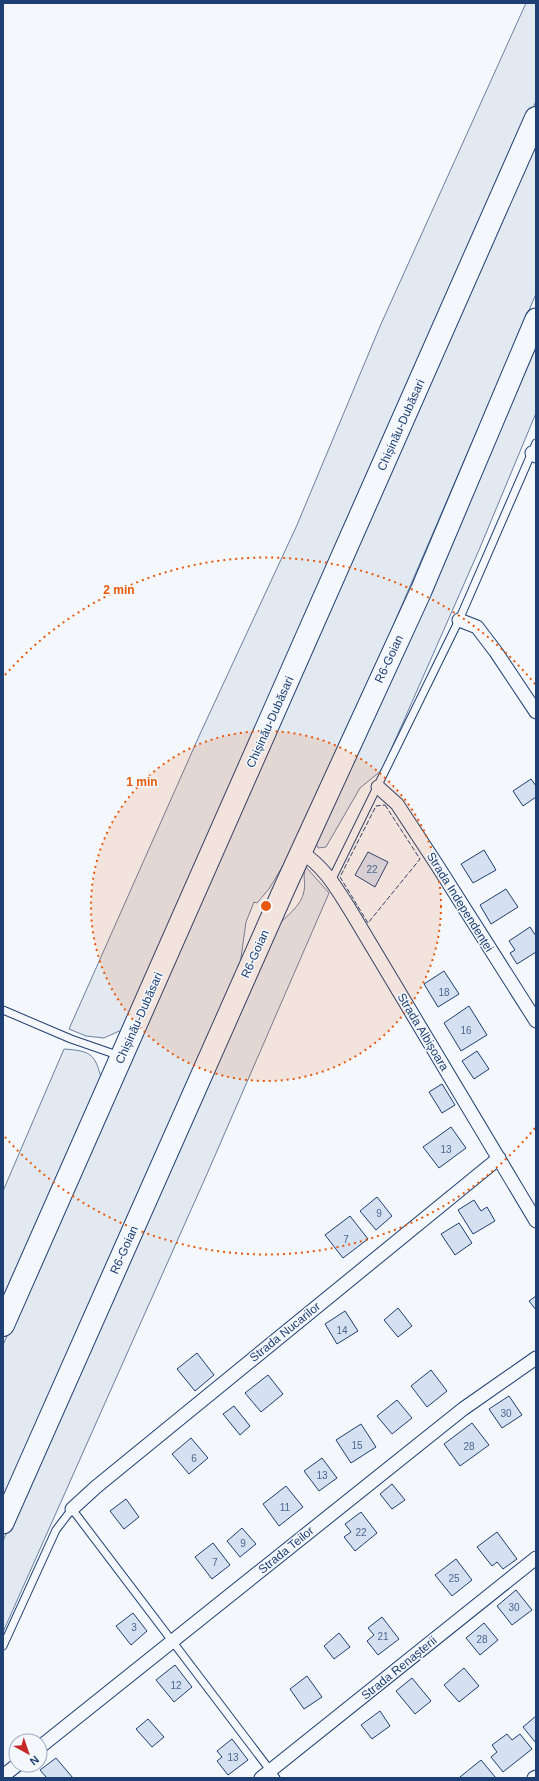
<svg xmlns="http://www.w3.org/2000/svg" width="539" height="1781" font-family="Arial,sans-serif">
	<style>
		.green { fill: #e3e9f0; stroke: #687fa3 }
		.building { fill: #d5e0f0; stroke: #1d3f73 }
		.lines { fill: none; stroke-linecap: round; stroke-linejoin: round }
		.service-casing { stroke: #1d3f73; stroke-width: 9 }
		.minor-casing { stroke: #1d3f73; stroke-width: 15 }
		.primary-casing { stroke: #1d3f73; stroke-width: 23 }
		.trunk-casing { stroke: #1d3f73; stroke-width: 24 }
		.service { stroke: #f4f7fb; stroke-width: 7 }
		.minor { stroke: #f4f7fb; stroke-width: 13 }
		.primary { stroke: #f4f7fb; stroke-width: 21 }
		.trunk { stroke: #f4f7fb; stroke-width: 22 }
		.fence { stroke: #1d3f73; stroke-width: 1; stroke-dasharray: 5 2; stroke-linecap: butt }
		.ring { fill: none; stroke: #e8590c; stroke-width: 2; stroke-dasharray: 2 4 }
		.labels { text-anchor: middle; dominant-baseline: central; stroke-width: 3; stroke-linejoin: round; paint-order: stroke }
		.number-label { font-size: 10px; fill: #4b6792 }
		.street-label { font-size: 12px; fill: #1d3f73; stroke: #f4f7fb }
		.centre { fill: #e8590c; stroke: #f4f7fb; stroke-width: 2 }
		.ring-label { font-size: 12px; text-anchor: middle; font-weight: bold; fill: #e8590c; stroke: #f4f7fb; stroke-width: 3; stroke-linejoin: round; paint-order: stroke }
	</style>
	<rect width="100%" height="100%" fill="#f4f7fb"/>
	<path class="green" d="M526 3H536V101L128 1027 104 1038 86 1036 69 1029 200 734 297 525 381 324Z
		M536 139V294L389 635 285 862 269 889 257 903 254 902 246 922 239 972 3 1506V1345Z
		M536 336V413L479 550 382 770 360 788 326 847 318 848 315 840Z
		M306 867 329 893 207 1174 3 1632V1541L66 1395 276 927C285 917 302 906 304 891 306 882 302 876 306 867Z
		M64 1049C92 1051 95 1054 102 1081L3 1308V1191Z"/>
	<path class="building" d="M531 779 536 786V797L523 806 513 791Z
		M484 850 496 870 473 883 461 864Z
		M368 852 388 862 375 887 355 875Z
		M506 889 518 907 491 924 480 905Z
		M530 927 536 936V952L517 964 510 953 515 950 509 941Z
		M444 971 459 994 438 1007 424 984Z
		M469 1006 487 1035 461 1051 444 1023Z
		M477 1051 489 1069 474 1079 462 1061Z
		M442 1084 455 1105 442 1113 429 1092Z
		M451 1127 466 1148 439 1168 423 1147Z
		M377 1197 392 1216 376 1230 360 1211Z
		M474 1200 481 1211 487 1207 495 1221 473 1234 458 1210Z
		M350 1216 368 1239 343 1258 325 1235Z
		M459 1223 472 1243 455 1255 441 1234Z
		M536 1296V1310L529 1301Z
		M398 1308 412 1326 398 1337 384 1320Z
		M345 1311 358 1331 337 1344 325 1324Z
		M197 1353 214 1375 195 1391 177 1369Z
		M431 1370 447 1391 427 1407 411 1386Z
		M268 1375 283 1394 261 1412 245 1393Z
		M509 1396 522 1415 502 1428 489 1409Z
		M397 1400 412 1418 392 1434 377 1416Z
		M234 1406 250 1426 240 1435 223 1414Z
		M472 1423 489 1445 460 1466 444 1444Z
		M361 1424 376 1447 351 1463 336 1440Z
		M191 1438 208 1458 189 1474 172 1454Z
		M322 1458 337 1478 319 1491 304 1471Z
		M392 1484 405 1500 392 1509 380 1494Z
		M286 1486 303 1507 279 1526 263 1504Z
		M126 1499 139 1517 124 1529 110 1511Z
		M361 1512 377 1533 355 1551 344 1537 351 1532 345 1524Z
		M242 1528 256 1544 240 1557 227 1541Z
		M497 1532 517 1559 503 1569 497 1562 492 1566 477 1547Z
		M213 1543 230 1565 212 1579 195 1557Z
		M456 1559 472 1580 452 1596 435 1575Z
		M516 1590 532 1610 512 1625 497 1606Z
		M133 1613 147 1631 131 1645 116 1626Z
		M382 1617 399 1639 378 1655 367 1641 374 1635 368 1628Z
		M484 1623 498 1640 480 1655 466 1638Z
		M339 1633 350 1647 334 1659 324 1646Z
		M175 1665 192 1687 174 1702 156 1680Z
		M464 1668 479 1686 459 1702 444 1685Z
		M307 1676 322 1697 304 1709 290 1689Z
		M412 1678 431 1701 415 1714 396 1691Z
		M380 1711 390 1726 372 1739 361 1725Z
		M536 1716V1743L523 1727Z
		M148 1719 164 1737 152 1747 136 1729Z
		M507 1734 512 1740 520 1734 532 1749 503 1772 491 1757 497 1752 492 1745Z
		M232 1739 248 1760 228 1775 217 1761 222 1757 217 1751Z
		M56 1758 73 1778H47L40 1770Z
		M481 1760 496 1778H460V1777Z"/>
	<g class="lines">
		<defs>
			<path id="service" d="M331 881 459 620 536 443
				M3 1010 71 1039 120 1056
				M3 1646 56 1530 72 1509 276 1778"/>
			<path id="minor" d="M532 453 536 456
				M459 620 477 627 496 652 536 712
				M378 787 397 804 437 865 536 1021
				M301 852C325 867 337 889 352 913L536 1221
				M72 1509 96 1487 499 1158
				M40 1747 463 1409 536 1358
				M3 1776 17 1765
				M261 1778 536 1558
				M534 1778 536 1777"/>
			<path id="primary" d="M3 1523 285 887 421 591 536 319"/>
			<path id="trunk" d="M3 1325 536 118"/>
		</defs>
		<use href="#service" class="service-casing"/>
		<use href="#minor" class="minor-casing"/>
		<use href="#primary" class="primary-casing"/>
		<use href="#trunk" class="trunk-casing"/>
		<use href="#service" class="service"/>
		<use href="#minor" class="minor"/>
		<use href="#primary" class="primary"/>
		<use href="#trunk" class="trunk"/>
		<path class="fence" d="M385 805 420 859 368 923 340 877 376 806Z"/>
	</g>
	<circle cx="266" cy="906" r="175" fill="#e8590c" fill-opacity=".12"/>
	<g class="ring">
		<circle cx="266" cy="906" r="175"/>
		<path d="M535 1128A349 349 0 0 1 5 1137M5 675A349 349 0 0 1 535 684"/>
	</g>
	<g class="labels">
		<g class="number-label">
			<text x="372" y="869">22</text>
			<text x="444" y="992">18</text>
			<text x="466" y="1030">16</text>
			<text x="446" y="1149">13</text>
			<text x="379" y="1213">9</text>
			<text x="346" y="1239">7</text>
			<text x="342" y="1330">14</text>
			<text x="506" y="1413">30</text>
			<text x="357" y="1445">15</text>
			<text x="469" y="1446">28</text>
			<text x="194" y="1458">6</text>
			<text x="322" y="1475">13</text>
			<text x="285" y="1507">11</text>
			<text x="361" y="1532">22</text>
			<text x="243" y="1543">9</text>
			<text x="215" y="1562">7</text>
			<text x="454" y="1578">25</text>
			<text x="514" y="1607">30</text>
			<text x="134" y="1627">3</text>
			<text x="383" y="1636">21</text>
			<text x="482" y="1639">28</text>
			<text x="176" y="1685">12</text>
			<text x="233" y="1757">13</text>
		</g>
		<g class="street-label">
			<text transform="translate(401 425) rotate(-66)">Chișinău-Dubăsari</text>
			<text transform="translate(389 659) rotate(-65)">R6-Goian</text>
			<text transform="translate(270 722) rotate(-66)">Chișinău-Dubăsari</text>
			<text transform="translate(460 902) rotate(58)">Strada Independenței</text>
			<text transform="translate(255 954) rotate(-66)">R6-Goian</text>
			<text transform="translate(139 1018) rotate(-66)">Chișinău-Dubăsari</text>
			<text transform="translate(423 1032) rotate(59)">Strada Albișoara</text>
			<text transform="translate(124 1250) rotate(-66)">R6-Goian</text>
			<text transform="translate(285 1332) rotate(-39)">Strada Nucarilor</text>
			<text transform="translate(286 1550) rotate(-39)">Strada Teilor</text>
			<text transform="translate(399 1668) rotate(-39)">Strada Renașterii</text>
		</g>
	</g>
	<circle cx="266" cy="906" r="6" class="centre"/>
	<g class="ring-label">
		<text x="119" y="594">2 min</text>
		<text x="142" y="786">1 min</text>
	</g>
	<rect width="539" height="1781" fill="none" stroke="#1d3f73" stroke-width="8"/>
	<g transform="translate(28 1753) rotate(140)"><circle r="19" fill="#f4f7fb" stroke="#9eadc5"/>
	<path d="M0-3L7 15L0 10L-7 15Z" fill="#c62828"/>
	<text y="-6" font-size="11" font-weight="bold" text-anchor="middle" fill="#1d3f73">N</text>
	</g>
</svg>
